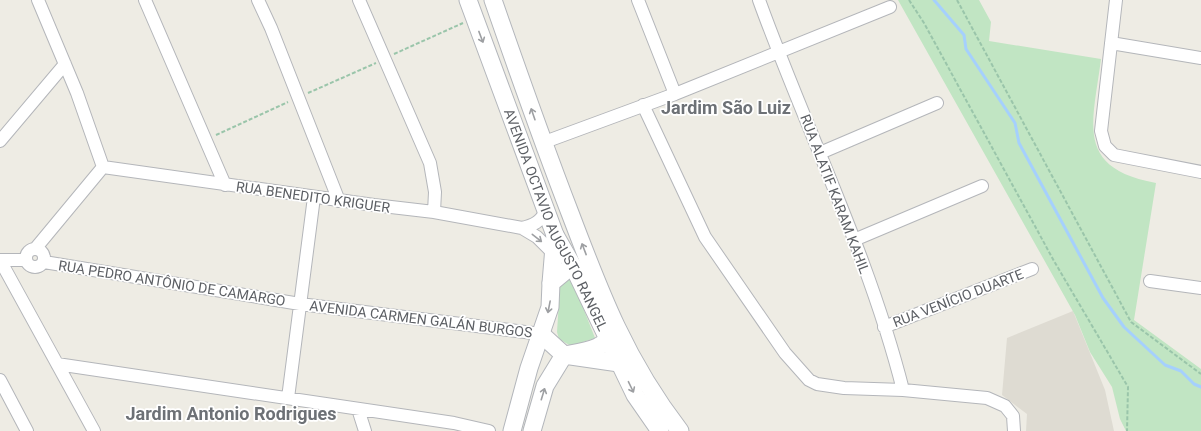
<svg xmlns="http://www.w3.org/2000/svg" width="1201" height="431" font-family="Roboto,sans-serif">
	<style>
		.education { fill: #dedbd2 }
		.green { fill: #c1e5c3 }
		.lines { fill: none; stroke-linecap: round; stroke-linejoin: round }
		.stream { stroke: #a5d0fd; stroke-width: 3 }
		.street-casing { stroke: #b4b6ba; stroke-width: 14 }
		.secondary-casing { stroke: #b3b6bb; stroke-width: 19 }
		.path { stroke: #9ac5aa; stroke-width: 2; stroke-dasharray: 4 2; stroke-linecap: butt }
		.street { stroke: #fff; stroke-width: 12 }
		.secondary { stroke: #fff; stroke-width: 17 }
		.oneway { stroke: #9d9fa2 }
		.labels { text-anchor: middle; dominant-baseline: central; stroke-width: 3.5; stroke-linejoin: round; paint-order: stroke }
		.street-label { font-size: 14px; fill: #5c5f64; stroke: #fff }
		.district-label { font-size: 18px; font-weight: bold; fill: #6d7176; stroke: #fff }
	</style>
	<rect width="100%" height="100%" fill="#eeece4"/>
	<path class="education" d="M1073 311 1105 390 1114 431H1026L1027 414 1002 395 1007 338Z"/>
	<path class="green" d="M898 0H979L991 22 989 41 1101 59C1093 123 1074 168 1156 183L1134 320 1201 369V431H1126L1120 419 1112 387 1090 352 1075 315Z
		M571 277 595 338 571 346 559 339 557 332 560 285Z"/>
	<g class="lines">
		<path class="stream" d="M934 0 964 35 966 49 1015 123 1019 143 1103 298 1124 327 1165 365 1181 371 1194 384 1201 387"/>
		<defs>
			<path id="street" d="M38 0 77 93 103 167
				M145 0 225 185
				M258 0 271 28 339 201
				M359 0 430 163 435 192 434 212
				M638 0 675 94
				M759 0C806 130 869 255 903 390
				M1116 0 1101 131 1105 146 1114 155 1201 172
				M1111 43 1201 58
				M643 105 705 237 785 353 809 380 817 384 844 388 903 390 987 398 1005 406 1013 416 1014 431
				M0 141 65 64
				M542 143 675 94 890 7
				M820 153 937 103
				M103 167 374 205 434 212 522 228
				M546 211C540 222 534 225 522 228L537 237 552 252
				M854 240 982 186
				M26 258a9 9 0 1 1 18 0a9 9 0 1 1-18 0Z
				M35 249 103 167
				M0 260 94 431
				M0 260H26
				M44 262 300 304 541 334
				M1150 281 1201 288
				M884 327 1032 269
				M57 364 454 423 489 431
				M0 380 27 431
				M288 398 314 197
				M358 409 365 431"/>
			<g id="secondary">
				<path id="s1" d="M468 0 555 235 574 268 635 395 660 431"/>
				<path d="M493 0C518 72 543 143 570 213 601 295 626 361 680 431"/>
				<path d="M551 283 555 235"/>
				<path d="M541 334 564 355C579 352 611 350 610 329"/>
				<path d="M512 431 529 368 550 307 551 283 569 268 582 272"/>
				<path d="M532 431 545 386 564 355 619 363"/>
			</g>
		</defs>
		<use href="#street" class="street-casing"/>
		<use href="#secondary" class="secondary-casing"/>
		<path class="path" d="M909 0 924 23 1054 261 1128 387 1127 431
			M957 0 1131 322 1201 374
			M394 54 463 23
			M308 93 376 63
			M216 135 288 102"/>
		<use href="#street" class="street"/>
		<use href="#secondary" class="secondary"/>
	</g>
	<defs><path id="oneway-shaft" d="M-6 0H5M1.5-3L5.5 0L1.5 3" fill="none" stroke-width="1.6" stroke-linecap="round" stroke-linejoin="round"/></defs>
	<g class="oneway">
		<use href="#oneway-shaft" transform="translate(481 37) rotate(69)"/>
		<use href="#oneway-shaft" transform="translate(533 114) rotate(-109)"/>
		<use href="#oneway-shaft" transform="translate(537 238) rotate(38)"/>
		<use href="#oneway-shaft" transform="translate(584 249) rotate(-111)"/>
		<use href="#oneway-shaft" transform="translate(549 307) rotate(101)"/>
		<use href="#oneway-shaft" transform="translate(631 387) rotate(64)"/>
		<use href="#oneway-shaft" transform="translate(543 394) rotate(-73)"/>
	</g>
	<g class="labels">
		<g class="street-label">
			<text transform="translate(835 194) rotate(69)">RUA ALATIF KARAM KAHIL</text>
			<text transform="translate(313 197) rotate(8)">RUA BENEDITO KRIGUER</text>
			<text stroke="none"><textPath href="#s1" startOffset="237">AVENIDA OCTAVIO AUGUSTO RANGEL</textPath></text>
			<text transform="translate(172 283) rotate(9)">RUA PEDRO ANTÔNIO DE CAMARGO</text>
			<text transform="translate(958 298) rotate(-21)">RUA VENÍCIO DUARTE</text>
			<text transform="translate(421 319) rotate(7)">AVENIDA CARMEN GALÁN BURGOS</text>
		</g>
		<g class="district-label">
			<text x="726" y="107">Jardim São Luiz</text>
			<text x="231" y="413">Jardim Antonio Rodrigues</text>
		</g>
	</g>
</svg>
